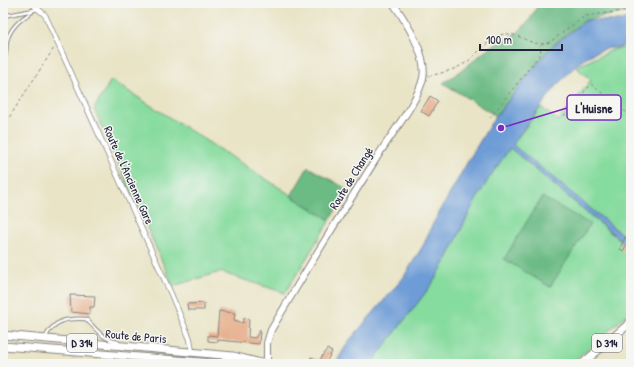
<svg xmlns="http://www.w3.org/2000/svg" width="634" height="367" font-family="'Patrick Hand',sans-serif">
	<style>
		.green { fill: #86db9e; stroke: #547e6c }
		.forest { fill: #6cbb85; stroke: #476e60 }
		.water { fill: #6e9cd6; stroke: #485f88 }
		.building { fill: #e5a882 }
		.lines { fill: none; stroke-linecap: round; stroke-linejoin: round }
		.service-casing { stroke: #868380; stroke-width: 4.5 }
		.minor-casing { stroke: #868380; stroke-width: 6 }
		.tertiary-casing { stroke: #868380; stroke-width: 8 }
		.primary-casing { stroke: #868380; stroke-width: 9 }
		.path { stroke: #868380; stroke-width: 1; stroke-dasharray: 3 3; stroke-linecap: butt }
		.service { stroke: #fff; stroke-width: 2.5 }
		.minor { stroke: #fff; stroke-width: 4.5 }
		.tertiary { stroke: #fff; stroke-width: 6 }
		.primary { stroke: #fff; stroke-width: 7 }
		.labels { text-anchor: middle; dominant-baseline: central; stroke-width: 3; stroke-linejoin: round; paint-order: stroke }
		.shield { fill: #f6f6f2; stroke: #626272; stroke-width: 1 }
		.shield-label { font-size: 11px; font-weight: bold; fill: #22223b }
		.street-label { font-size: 12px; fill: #22223b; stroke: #f6f6f2 }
		.leader { fill: none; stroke: #7b2cbf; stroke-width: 1.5 }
		.callout-dot { fill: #7b2cbf; stroke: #f6f6f2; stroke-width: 1.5 }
		.callout { fill: #f6f6f2; stroke: #7b2cbf; stroke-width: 1.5 }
		.callout-label { font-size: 13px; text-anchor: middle; font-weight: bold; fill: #22223b }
	</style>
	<rect width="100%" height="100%" fill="#f6f6f2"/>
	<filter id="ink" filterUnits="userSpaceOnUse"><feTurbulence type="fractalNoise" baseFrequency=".025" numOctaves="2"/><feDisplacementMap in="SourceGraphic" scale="8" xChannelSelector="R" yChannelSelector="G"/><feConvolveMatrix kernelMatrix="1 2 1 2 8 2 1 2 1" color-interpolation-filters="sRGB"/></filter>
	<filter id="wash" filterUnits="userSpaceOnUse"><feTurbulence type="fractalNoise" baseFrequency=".012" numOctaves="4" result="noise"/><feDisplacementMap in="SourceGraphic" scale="16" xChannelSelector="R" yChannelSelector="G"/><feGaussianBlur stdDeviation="0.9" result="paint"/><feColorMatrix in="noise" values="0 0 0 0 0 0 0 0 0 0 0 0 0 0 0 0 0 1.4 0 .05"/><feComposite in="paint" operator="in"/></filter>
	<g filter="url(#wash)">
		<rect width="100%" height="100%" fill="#e9e4c6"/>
		<path class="green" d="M631 48V227L624 236 512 145 541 107 558 121 591 80 576 67 615 49Z
			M111 80 330 220 285 293 220 272 173 286 94 109Z
			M510 148 631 250V300L629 305 631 311 571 364H371L432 284 447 259 471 209 489 178Z"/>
		<path class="forest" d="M539 3H631V11L586 20 565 35 549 49 496 116 443 83 461 71 489 48 517 33 529 21Z
			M308 167 347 189 330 220 291 196Z
			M542 197 590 224 550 287 504 259Z"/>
		<path class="water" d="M631 18V45L621 46V48C584 44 556 87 536 113 528 124 519 133 513 145L624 236 623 242 510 148 489 178 471 209 447 259 432 284 371 364H335L349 341 403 278 424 244 430 229 468 161 491 123 549 49 586 20 621 21Z"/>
		<g id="blocks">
			<path class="building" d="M430 96 438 101 429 116 421 111Z
				M625 237 629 240 623 251 620 249Z
				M70 295 95 296 94 307H90V314L71 312Z
				M204 303V310H188L187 304Z
				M219 311 235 313 234 320 243 323 244 318 249 319 248 337 255 338 260 330 259 344 218 340V342L208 341V335L217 336Z
				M327 349 332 352 325 364H308L311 357 319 361Z"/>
		</g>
	</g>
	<g filter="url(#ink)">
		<use href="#blocks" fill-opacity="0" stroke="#868380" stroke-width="1"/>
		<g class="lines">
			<defs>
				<path id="service" d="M3 16 39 9
					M3 41 7 40
					M3 63C7 55 6 49 7 41 10 28 22 18 32 12
					M45 338C54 320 66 318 86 319 96 329 102 339 118 342"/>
				<path id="minor" d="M31 3 45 15 171 294 190 339 192 352"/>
				<path id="tertiary" d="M267 364V343L271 330C305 272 340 215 376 159 390 135 417 104 423 78 428 56 405 20 393 3"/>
				<path id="primary" d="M3 335 233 356 265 364
					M3 346 226 364
					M582 364 631 322"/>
			</defs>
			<use href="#service" class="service-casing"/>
			<use href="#minor" class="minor-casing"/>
			<use href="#tertiary" class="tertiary-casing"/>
			<use href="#primary" class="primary-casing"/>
			<path class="path" d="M429 76C442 73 455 70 467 62 478 54 487 40 500 35 518 29 531 50 550 42L585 16 631 10
				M564 116 591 84 631 116
				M490 118 541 53 540 45
				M3 127 54 48"/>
			<use href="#service" class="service"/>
			<use href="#minor" class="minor"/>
			<use href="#tertiary" class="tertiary"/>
			<use href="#primary" class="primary"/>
		</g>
	</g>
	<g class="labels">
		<g class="shield">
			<rect x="67" y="334" width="30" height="18" rx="3"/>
			<rect x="592" y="334" width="30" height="18" rx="3"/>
		</g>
		<g class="shield-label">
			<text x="82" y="343">D 314</text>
			<text x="607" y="343">D 314</text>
		</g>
		<g class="street-label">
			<text transform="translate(129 175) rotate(66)">Route de l'Ancienne Gare</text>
			<text transform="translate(351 178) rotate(-58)">Route de Changé</text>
			<text transform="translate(136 336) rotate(5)">Route de Paris</text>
		</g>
	</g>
	<path class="leader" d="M501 128L567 108"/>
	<circle class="callout-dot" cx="501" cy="128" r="4"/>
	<rect class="callout" x="567" y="95" width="54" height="25" rx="4"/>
	<g class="callout-label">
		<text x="594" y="113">L'Huisne</text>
	</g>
	<rect width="634" height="367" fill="none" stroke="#f6f6f2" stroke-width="16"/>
	<path d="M480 44v6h82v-6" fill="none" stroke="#22223b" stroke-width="2"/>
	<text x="486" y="44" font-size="12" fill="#22223b" stroke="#f6f6f2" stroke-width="3" paint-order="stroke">100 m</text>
</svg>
